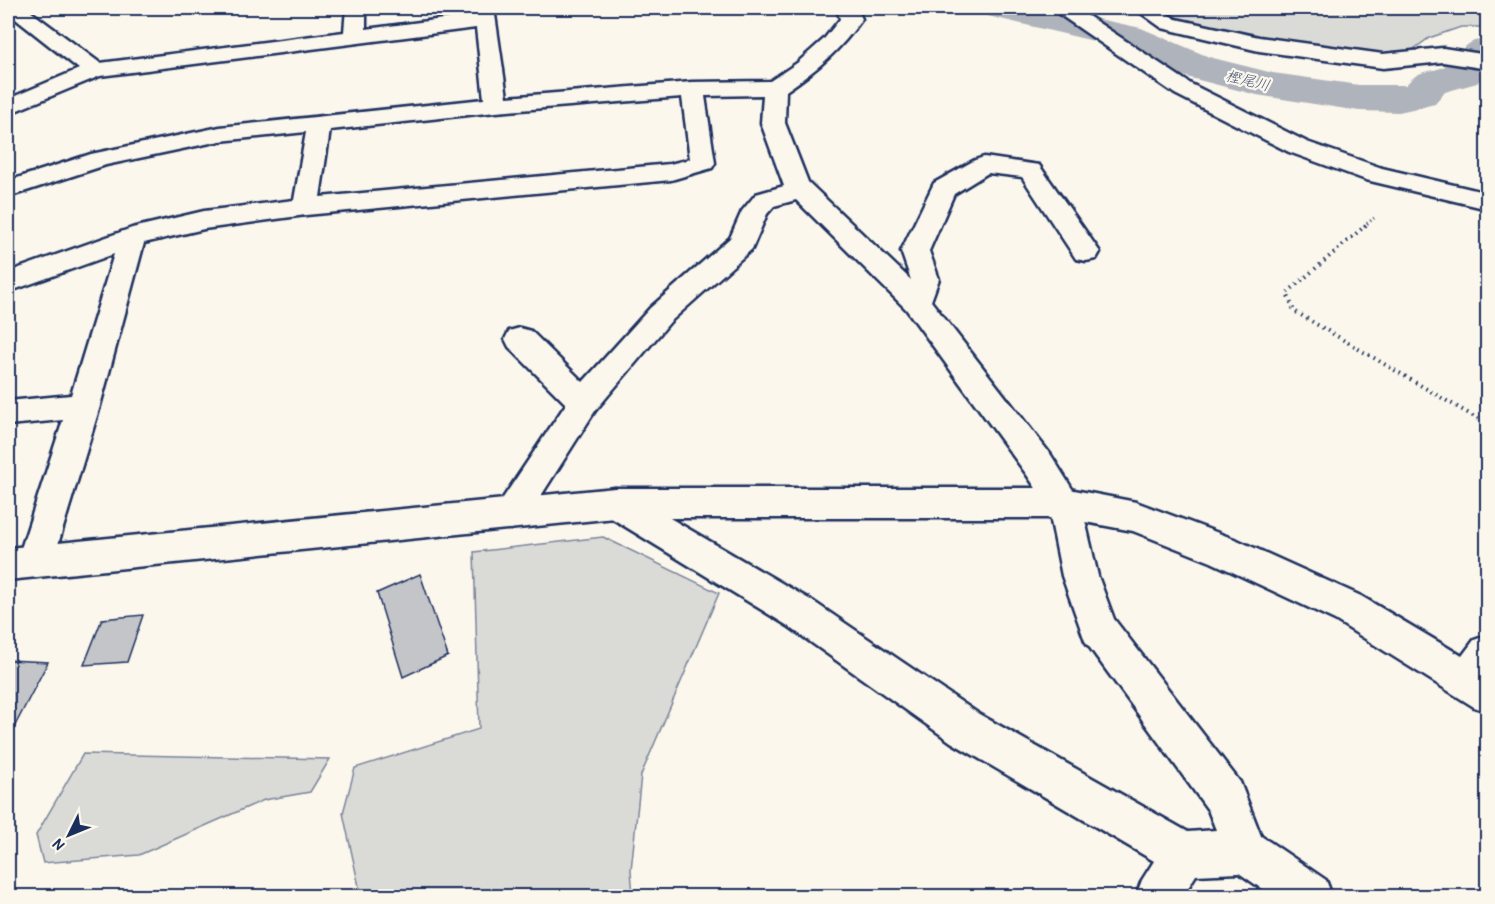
<svg xmlns="http://www.w3.org/2000/svg" width="1495" height="904" font-family="'Patrick Hand','Klee One',sans-serif">
	<style>
		.green { fill: #dadad7; stroke: #7a849a; stroke-width: 1.5 }
		.lines { fill: none; stroke-linecap: round; stroke-linejoin: round }
		.river { fill: #afb3bb; fill-rule: evenodd }
		.building { fill: #c3c5c9; stroke: #1b2f5e; stroke-width: 1.5 }
		.minor-casing { stroke: #1b2f5e; stroke-width: 5 }
		.tertiary-casing { stroke: #1b2f5e; stroke-width: 5 }
		.path-far1 { stroke: #1b2f5e; stroke-width: 3; stroke-dasharray: 1 3; stroke-linecap: butt }
		.path { stroke: #1b2f5e; stroke-width: 4; stroke-dasharray: 1.5 4.5; stroke-linecap: butt }
		.minor { fill: #fbf7ec; fill-rule: evenodd }
		.tertiary { fill: #fbf7ec; fill-rule: evenodd }
		.labels { text-anchor: middle; dominant-baseline: central; stroke-width: 4.5; stroke-linejoin: round; paint-order: stroke }
		.far-water-label { font-size: 15px; font-style: italic; fill: #47577a; stroke: #fbf7ec }
	</style>
	<rect width="100%" height="100%" fill="#fbf7ec"/>
	<filter id="ink" filterUnits="userSpaceOnUse"><feTurbulence type="fractalNoise" baseFrequency=".0167" numOctaves="2"/><feDisplacementMap in="SourceGraphic" scale="12" xChannelSelector="R" yChannelSelector="G"/><feConvolveMatrix kernelMatrix="1 2 1 2 8 2 1 2 1" color-interpolation-filters="sRGB"/></filter>
	<g filter="url(#ink)">
		<path class="green" d="M1139 8H1487V27H1461L1429 38 1400 59 1313 58Z
			M603 537 719 593 641 775 631 870 633 896H361L343 813 355 768 479 729 474 552Z
			M83 754 330 759 310 792 264 800 139 855 43 863 36 835Z"/>
		<g class="lines">
			<path class="river" d="M983 8H1046L1127 25 1141 28 1209 57 1273 73 1359 85H1406C1423 65 1433 75 1448 64 1464 52 1464 39 1488 39V71L1477 83 1445 92 1435 104 1399 112 1359 111 1257 95 1179 75 1115 46 988 16Z"/>
		</g>
		<path class="building" d="M420 574 448 656 403 677 377 593Z
			M143 615 127 662 84 665 102 619Z
			M8 660 48 662 8 739Z"/>
		<g class="lines">
			<defs>
				<path id="minor" d="M8 8H26L100 63 344 32 346 8H366V29L474 15V8H494L507 97 692 82 770 81 797 63 824 39 840 19 837 8H857L862 19C841 49 817 70 786 91L785 123 808 182 911 280 901 251 934 183 975 160 984 157 1039 165 1100 252 1096 259 1086 261 1076 259 1022 177 988 173 954 194 929 251 939 279 931 301 1051 455 1081 503 1098 576 1114 619 1240 782 1261 836 1326 880 1332 896H1272L1239 873 1196 875 1183 896H1136L1142 880 1154 861 951 742 788 626 603 513 598 503 603 493 615 488 627 493 814 602 979 714 1188 832 1216 830 1208 810 1085 641 1062 576 1048 506 1027 475 906 309 796 200 774 206 767 214 752 249 670 322 595 411 523 524 511 529 499 524 494 514 499 504 566 404 509 347 505 339 509 331 520 328 531 331 583 382 650 308 730 238 742 211 756 194 784 186 761 123 763 95 705 96 715 163 712 168 671 180 306 215 204 229 144 243 100 406 53 561 48 572 35 577 22 572 17 561 63 420 8 425V401L71 395 114 254 8 292V272L132 228 204 211 294 200 306 132 220 141 106 165 8 197V181L91 154 220 127 484 99 476 28 100 76 8 114V99L79 69 8 13ZM682 97 690 159 670 164 320 197 330 130 496 112Z
					M1134 8H1157L1176 19 1259 37 1383 54 1443 48 1488 55V69L1443 62 1383 68 1259 51 1162 28Z"/>
				<path id="tertiary" d="M1053 8H1076L1191 84 1307 142 1382 168 1488 193V209L1366 180 1289 152 1175 94 1056 12Z
					M615 488H1064L1136 502 1237 540 1361 596 1462 656 1474 640 1488 635V712L1474 707 1335 620 1211 562 1133 531 1064 518H615L8 580V548Z"/>
			</defs>
			<use href="#minor" class="minor-casing"/>
			<use href="#tertiary" class="tertiary-casing"/>
			<path class="path-far1" d="M1364 226 1374 218"/>
			<path class="path" d="M1366 225 1287 293 1294 311 1488 425"/>
			<use href="#minor" class="minor"/>
			<use href="#tertiary" class="tertiary"/>
		</g>
	</g>
	<g class="labels">
		<g class="far-water-label">
			<text transform="translate(1248 80) rotate(14)">樫尾川</text>
		</g>
	</g>
	<rect width="1495" height="904" fill="none" stroke="#fbf7ec" stroke-width="30"/>
	<rect x="15" y="15" width="1465" height="874" fill="none" stroke="#1b2f5e" stroke-width="2" filter="url(#ink)"/>
	<g transform="translate(69 835) rotate(227)" stroke="#fbf7ec" stroke-width="4.5" paint-order="stroke">
	<path d="M0-4.5L10 22L0 15L-10 22Z" fill="#1b2f5e"/>
	<text y="-9" font-size="16" font-weight="bold" text-anchor="middle" fill="#1b2f5e">N</text>
	</g>
</svg>
